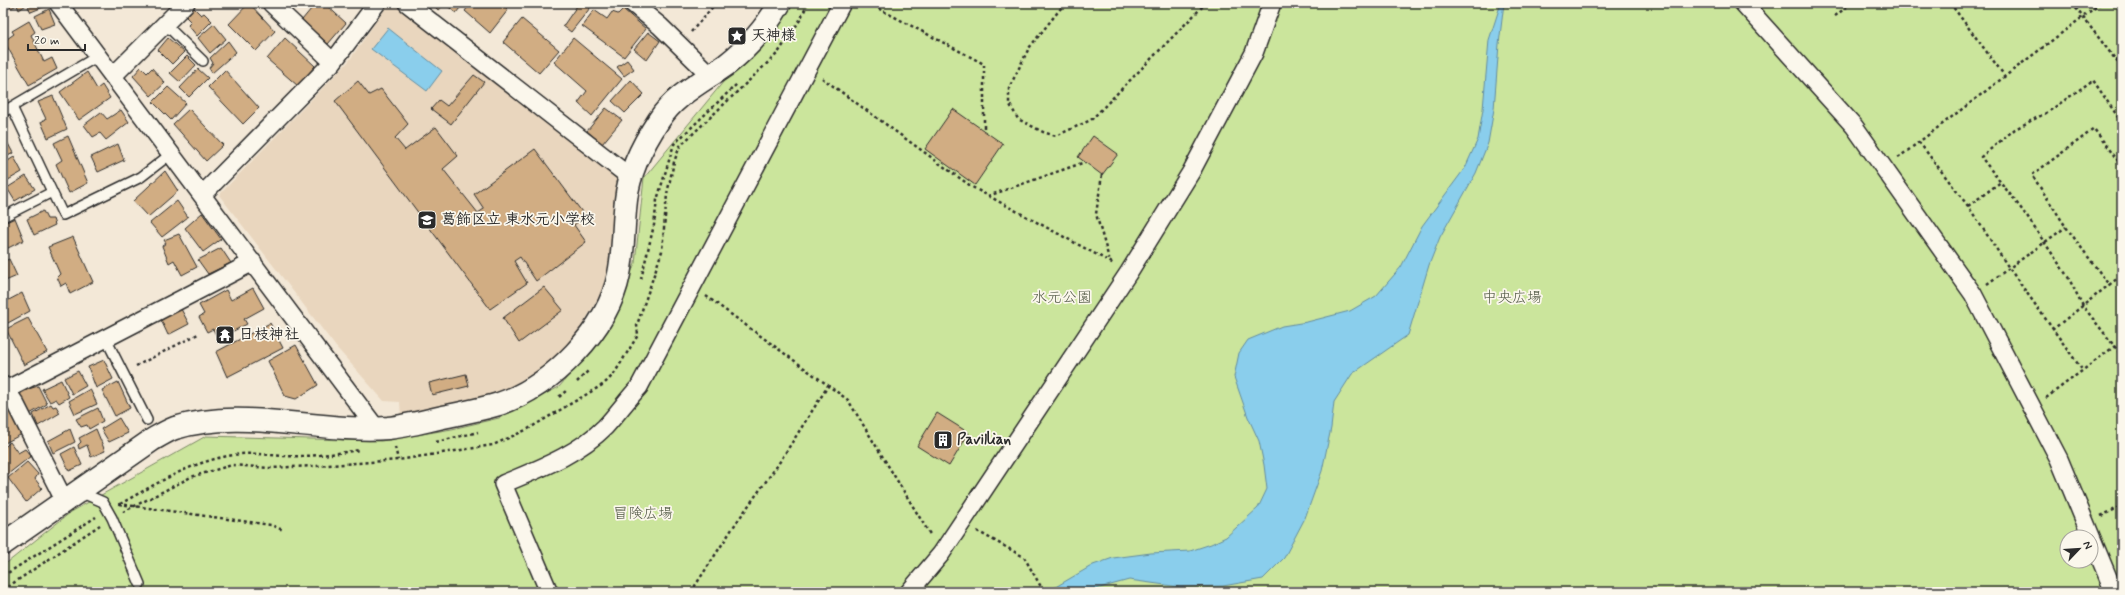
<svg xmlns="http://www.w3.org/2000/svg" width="2125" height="595" font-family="Mynerve,'Klee One',sans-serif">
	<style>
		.built { fill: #e9d6be }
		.green { fill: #cbe59c; stroke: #7b8864; fill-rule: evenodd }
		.water { fill: #8aceec; stroke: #648d9f }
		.building { fill: #d1ad83; stroke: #2b2b2b }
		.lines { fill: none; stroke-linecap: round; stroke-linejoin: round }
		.lane-casing { stroke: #2b2b2b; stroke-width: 12 }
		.street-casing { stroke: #2b2b2b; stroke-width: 20 }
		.secondary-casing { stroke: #2b2b2b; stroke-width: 25 }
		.path { stroke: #2b2b2b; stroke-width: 2.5; stroke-dasharray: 3 3; stroke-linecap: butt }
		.lane { stroke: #fbf7ec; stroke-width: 9 }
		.street { stroke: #fbf7ec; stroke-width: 17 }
		.secondary { stroke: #fbf7ec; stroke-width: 22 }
		.labels { text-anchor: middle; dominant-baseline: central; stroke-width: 3.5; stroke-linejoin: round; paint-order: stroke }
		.poi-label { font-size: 15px; font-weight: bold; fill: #2b2b2b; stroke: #fbf7ec; text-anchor: start }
		.park-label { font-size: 15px; fill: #535a47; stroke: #fbf7ec }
	</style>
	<rect width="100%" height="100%" fill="#f3e8d7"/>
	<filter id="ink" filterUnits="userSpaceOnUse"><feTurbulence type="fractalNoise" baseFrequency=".025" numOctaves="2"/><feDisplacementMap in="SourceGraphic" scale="8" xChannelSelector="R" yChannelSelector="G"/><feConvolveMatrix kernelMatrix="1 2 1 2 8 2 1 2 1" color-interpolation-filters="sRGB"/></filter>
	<g filter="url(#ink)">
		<path class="built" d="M397 4 620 179 614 244 602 291 581 328 569 344 551 363 509 388 489 396 401 417 400 402 384 401 336 347 219 195 348 62 387 6Z"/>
		<path class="green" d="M791 3H2122V592H3V566L71 512 206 436 381 441 452 429 499 418 559 387 606 332 635 263 644 178 724 81 769 41ZM2067 537H2091V561H2067Z"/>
		<path class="water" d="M1501 3H1504L1499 44 1494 109 1488 143 1476 173 1440 237 1429 265 1408 335 1352 374 1334 402 1331 428 1322 471 1305 518 1284 558 1263 579 1223 586 1180 587 1129 580 1085 592H1047L1093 565 1113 558 1151 553 1190 551 1211 544 1226 537 1258 508 1267 489 1264 465 1259 441 1248 417 1234 377 1239 353 1248 340 1282 326 1307 322 1350 311 1376 296 1401 267 1422 226 1465 168 1478 139 1483 109 1489 40Z
			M388 28 442 71 427 91 371 49Z"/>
		<path class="building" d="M7 3H29L19 10 17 5 11 8Z
			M34 3H47L48 5 31 12 28 7Z
			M249 3 275 31 256 51 229 24Z
			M316 3H324L346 23 328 44 302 20Z
			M432 3H464L456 13 445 4 438 10Z
			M471 3H501L508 10 490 33 465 11Z
			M579 3H594L571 32 563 26Z
			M194 8 201 15 204 13 212 21 197 36 188 25 191 22 186 17Z
			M49 9 55 24 41 29 35 16Z
			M623 9 646 29 624 57 582 26 594 10 607 19 612 12 618 14Z
			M522 19 559 50 539 73 503 42Z
			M29 21 35 32 31 35 44 62 52 58 57 69 29 85 4 41 14 34 12 31Z
			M214 24 226 39 210 53 198 38Z
			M648 32 660 41 647 60 634 49Z
			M168 38 184 52 172 64 158 50Z
			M285 38 315 66 298 86 267 59Z
			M573 38 622 79 592 116 578 103 587 91 554 62Z
			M228 41 236 52 212 73 209 68 213 63 210 58Z
			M187 56 196 65 180 82 170 73Z
			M627 60 634 69 624 76 617 67Z
			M141 67 147 73 152 68 165 83 151 96 133 76Z
			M198 69 208 78 189 97 180 88Z
			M225 70 259 108 243 124 208 87Z
			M87 72 97 89 102 85 110 98 79 120 60 92Z
			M474 75 484 82 451 124 431 109 439 100 447 106Z
			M631 80 644 94 625 113 612 101Z
			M358 81 369 95 381 89 408 124 395 138 405 150 436 127 458 156 443 169 478 213 484 209 474 194 535 149 585 216 574 225 586 242 536 281 520 257 514 261 527 283 490 309 335 101Z
			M168 87 186 103 171 120 153 102Z
			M53 96 67 129 48 138 41 122 46 119 38 102Z
			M606 108 622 120 602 144 587 131Z
			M189 109 223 145 206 161 173 124Z
			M953 109 1003 144 975 185 925 149Z
			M121 110 129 122 106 140 100 133 93 137 84 125 101 112 107 119Z
			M4 136 13 153 3 159V137Z
			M68 136 88 183 69 193 56 164 62 160 54 143Z
			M1093 136 1118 154 1102 175 1078 157Z
			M118 144 124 160 98 172 91 157Z
			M14 157 22 172 3 183V164Z
			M165 171 178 191 148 217 133 201Z
			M26 176 35 189 15 201 7 188Z
			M177 201 188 217 162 237 150 223Z
			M43 211 47 219H53L55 225 34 235 27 219Z
			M202 213 221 239 203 252 185 228Z
			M15 218 24 240 6 249 3 241V230L6 228 4 223Z
			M179 234 197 267 182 275 174 260 169 263 162 246 166 243 164 240Z
			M73 237 93 282 70 294 66 283 61 286 57 277 60 274 48 247Z
			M221 248 231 263 208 274 198 260Z
			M9 259 17 276 3 282V262Z
			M544 287 563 310 519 343 503 318Z
			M253 288 264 308 244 319 247 324 218 339 213 329 207 332 199 317 204 314 199 305 226 290 231 300Z
			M22 293 30 311 6 324 3 317V303Z
			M181 309 189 324 168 335 161 320Z
			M28 318 47 352 24 365 6 329Z
			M270 323 283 348 227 377 216 352Z
			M296 345 318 385 296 399 285 396 268 361Z
			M104 360 113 379 96 388 88 367Z
			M78 371 86 386 72 394 64 378Z
			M466 374 469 386 432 395 429 383Z
			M61 380 69 397 59 403 56 399 50 402 42 389Z
			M118 382 130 408 115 416 102 390Z
			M38 386 47 404 28 415 18 399 22 391Z
			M90 389 97 404 75 414 69 401Z
			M51 404 53 407 56 406 60 413 38 426 33 414Z
			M8 407 22 434 3 444V409Z
			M98 408 103 421 89 429 87 425 81 427 76 419Z
			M937 413 969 433 949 466 917 446Z
			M119 418 128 433 109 442 101 429Z
			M70 429 75 442 53 453 48 441Z
			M96 429 105 451 91 457 87 445 79 449 78 445 81 442 79 438Z
			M10 442 18 453 25 449 31 456 3 478 5 462 3 449Z
			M74 447 82 465 69 471 61 454Z
			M27 462 38 474 35 479 42 488 26 502 8 478Z
			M2122 535V546L2118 537Z"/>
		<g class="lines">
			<defs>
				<path id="lane" d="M165 24 203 61
					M12 107 63 215 141 177 172 153
					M3 112 98 56
					M3 217 52 192
					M106 339 147 420
					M80 492 103 502 112 518 140 584"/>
				<path id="street" d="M58 3 376 428
					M271 3 333 62
					M407 3 630 177
					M632 3 660 26 710 75
					M1743 3 1854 126 1973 294 2059 459 2114 592
					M113 76 186 3
					M203 194 333 62 377 3
					M3 385 15 403 64 500
					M6 390 253 262
					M549 592 503 484C538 469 577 455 605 427 617 414 627 400 639 387L842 3
					M909 592 941 554 1129 272 1191 172 1254 53 1272 3"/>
				<path id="secondary" d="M3 544 152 440C159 436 167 431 175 428 241 407 319 433 388 428 408 426 428 420 448 416 465 412 483 409 499 404 552 386 608 330 619 274 624 250 623 225 626 200 629 171 643 144 659 120 675 95 702 82 726 65 748 48 766 28 780 3"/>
			</defs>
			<use href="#lane" class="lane-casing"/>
			<use href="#street" class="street-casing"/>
			<use href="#secondary" class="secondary-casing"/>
			<path class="path" d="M868 3 984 64V129
				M1065 3 1029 48 1009 88V103L1018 119 1043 132 1056 136 1091 120 1206 3
				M1950 3 2004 75
				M2072 3 2122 68
				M1835 16 1852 3
				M691 32 716 3
				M822 78 972 187 1114 264
				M2122 123 2093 80 2048 112 2015 129 1981 157 2023 211 2068 277 2083 306 2122 356
				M1919 142 1968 206 2009 268 2083 371
				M1898 158 2101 3
				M2122 166 2094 129 2032 175 2066 227 2109 285 2122 275
				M1102 175 1096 214 1110 262
				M988 196 1085 162
				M1968 206 2001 182
				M641 279 654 225 657 200 674 144 737 84
				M1987 284 2066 227
				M706 296 848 400 931 536
				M2052 330 2109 285
				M136 366 200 333
				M577 382 588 371
				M559 397 567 390
				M2046 398 2115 346
				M436 442 478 432
				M395 447 398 460
				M119 504 271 525 283 530
				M120 504C156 484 192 461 234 455 251 452 267 455 283 456 309 457 334 454 359 450
				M123 512 191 477 232 465 269 468 316 466 398 460 493 445 528 429 604 384 614 374 638 335 637 325 662 251 667 194 674 162 680 146 778 53 800 20 808 3
				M2101 516 2122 506
				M977 531 1024 557 1044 592
				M3 576 96 517
				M3 590 100 525
				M691 592 736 523 777 466 828 386"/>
			<use href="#lane" class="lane"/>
			<use href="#street" class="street"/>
			<use href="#secondary" class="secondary"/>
		</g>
	</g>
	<defs>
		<symbol id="sight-square" viewBox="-11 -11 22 22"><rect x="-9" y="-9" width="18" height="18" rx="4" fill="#2b2b2b" stroke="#fbf7ec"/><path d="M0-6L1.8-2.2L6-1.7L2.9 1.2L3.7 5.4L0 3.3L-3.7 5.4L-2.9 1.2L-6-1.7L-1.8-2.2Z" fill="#fff"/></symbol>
		<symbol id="school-square" viewBox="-11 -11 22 22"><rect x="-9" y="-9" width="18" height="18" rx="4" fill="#2b2b2b" stroke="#fbf7ec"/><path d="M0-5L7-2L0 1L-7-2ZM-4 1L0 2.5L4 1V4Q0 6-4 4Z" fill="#fff"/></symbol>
		<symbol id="temple-square" viewBox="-11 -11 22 22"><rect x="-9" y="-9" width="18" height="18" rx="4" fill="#2b2b2b" stroke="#fbf7ec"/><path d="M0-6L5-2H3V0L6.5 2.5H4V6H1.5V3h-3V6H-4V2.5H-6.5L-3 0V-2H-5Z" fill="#fff"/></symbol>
		<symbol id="building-square" viewBox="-11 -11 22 22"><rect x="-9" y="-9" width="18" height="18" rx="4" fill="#2b2b2b" stroke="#fbf7ec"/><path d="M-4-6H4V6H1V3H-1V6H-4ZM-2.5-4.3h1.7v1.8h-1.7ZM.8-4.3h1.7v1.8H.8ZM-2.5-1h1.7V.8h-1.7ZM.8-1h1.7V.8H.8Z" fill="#fff"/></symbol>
	</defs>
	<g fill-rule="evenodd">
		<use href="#sight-square" x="726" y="25" width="22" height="22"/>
		<use href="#school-square" x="416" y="209" width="22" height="22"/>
		<use href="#temple-square" x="214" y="324" width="22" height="22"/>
		<use href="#building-square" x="932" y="429" width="22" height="22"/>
	</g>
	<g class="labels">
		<g class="poi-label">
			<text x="751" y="36">天神様</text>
			<text x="441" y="220">葛飾区立 東水元小学校</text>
			<text x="239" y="335">日枝神社</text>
			<text x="957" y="440">Pavillian</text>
		</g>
		<g class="park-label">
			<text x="1062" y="298">水元公園</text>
			<text x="1512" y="298">中央広場</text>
			<text x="643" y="514">冒険広場</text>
		</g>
	</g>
	<rect width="2125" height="595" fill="none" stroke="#fbf7ec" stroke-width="16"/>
	<rect x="8" y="8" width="2109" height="579" fill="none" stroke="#2b2b2b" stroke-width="1.5" filter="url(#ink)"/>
	<g transform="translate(2079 549) rotate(65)"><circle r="19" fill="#fbf7ec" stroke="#a8a59f"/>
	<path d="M0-3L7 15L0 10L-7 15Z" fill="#2b2b2b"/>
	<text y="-6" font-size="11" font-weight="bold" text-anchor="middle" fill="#2b2b2b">N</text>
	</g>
	<path d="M28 44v6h57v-6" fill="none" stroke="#2b2b2b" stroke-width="2"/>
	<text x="34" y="44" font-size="12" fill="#2b2b2b" stroke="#fbf7ec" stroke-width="3" paint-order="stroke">20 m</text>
</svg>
